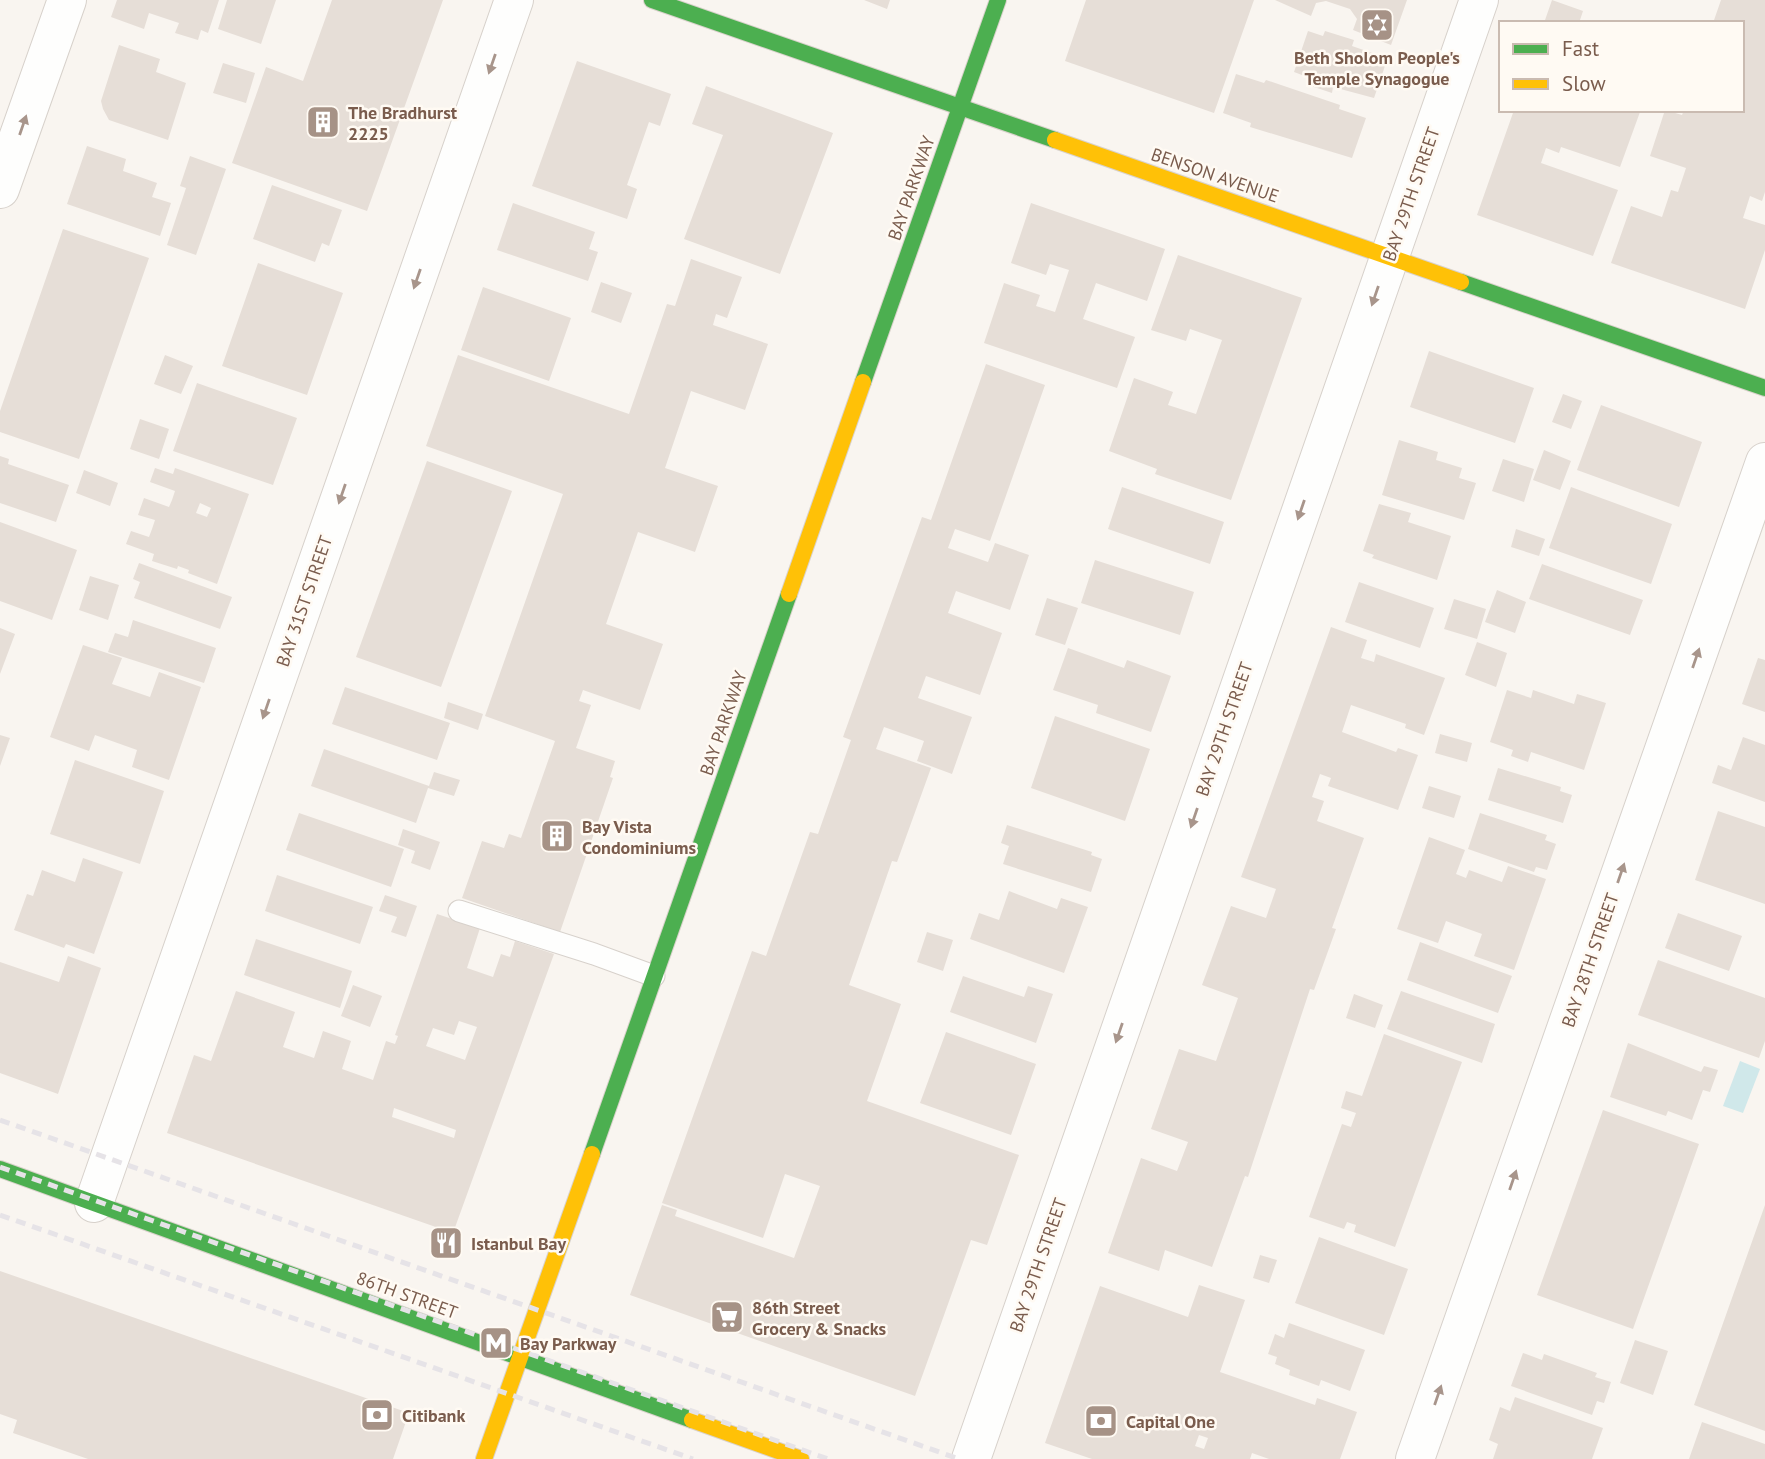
<svg xmlns="http://www.w3.org/2000/svg" width="1765" height="1459" font-family="'PT Sans',sans-serif">
	<style>
		.water { fill: #d0e8ea }
		.building { fill: #e6ded7; fill-rule: evenodd }
		.lines { fill: none; stroke-linecap: round; stroke-linejoin: round }
		.lane-casing { stroke: #d7d1cb; stroke-width: 23 }
		.street-casing { stroke: #d7d1cb; stroke-width: 40 }
		.fast-casing { stroke: #d9d2cb; stroke-width: 18 }
		.slow-casing { stroke: #d9d2cb; stroke-width: 18 }
		.lane { stroke: #fefefd; stroke-width: 21 }
		.street { stroke: #fefefd; stroke-width: 38 }
		.fast { stroke: #4caf50; stroke-width: 16 }
		.slow { stroke: #ffc107; stroke-width: 16 }
		.rail { stroke: #e6e3e7; stroke-width: 5; stroke-dasharray: 10 7; stroke-linecap: butt }
		.oneway { fill: #a8958b }
		.labels { text-anchor: middle; dominant-baseline: central; stroke-width: 5; stroke-linejoin: round; paint-order: stroke }
		.poi-label { font-size: 18px; font-weight: bold; fill: #7a5c4d; stroke: #fffaf3; text-anchor: start }
		.street-label { font-size: 18px; fill: #7a5c4d; stroke: #fffaf3 }
	</style>
	<rect width="100%" height="100%" fill="#f9f5f0"/>
	<path class="water" d="M1740 1061 1760 1069 1743 1113 1723 1106Z"/>
	<path class="building" d="M117 0H219L208 33 201 30 198 40 175 33 179 23 149 13 144 29 111 17Z
		M227 0H276L261 44 218 29Z
		M332 0H443L367 211 232 163 266 67 303 81Z
		M864 0H890L887 9Z
		M1086 0H1254L1214 113 1065 61Z
		M1275 0H1407L1391 45 1353 30 1357 19 1350 9 1326 1 1316 3 1311 16Z
		M1552 0 1583 11 1579 23H1544Z
		M1721 0H1765V192L1762 201 1750 196 1743 218 1765 225V250L1745 309 1611 263 1631 206 1662 217 1671 190 1678 192 1686 168 1650 156 1665 110 1682 115 1684 110H1742V23H1713Z
		M1308 31 1323 36 1325 31 1354 40 1352 46 1378 55 1376 59 1386 63 1374 98 1333 87 1332 93 1308 85 1310 78 1294 72Z
		M119 45 160 59 156 72 186 83 168 140 109 120 103 109 101 101Z
		M577 61 671 94 660 126 649 122 627 185 637 189 627 219 532 186Z
		M223 63 255 73 246 103 213 93Z
		M1236 74 1264 83 1266 80 1340 105 1339 109 1366 118 1352 158 1250 127 1251 123 1223 113Z
		M706 86 833 133 780 274 684 239 723 135 692 124Z
		M1514 110 1640 112 1620 167 1561 147 1559 153 1546 148 1541 163 1618 190 1593 256 1477 215Z
		M87 146 126 159 123 171 157 183 152 197 171 203 160 236 67 204Z
		M190 156 226 169 196 255 167 245 186 188 180 186Z
		M272 185 342 210 329 246 322 243 315 262 253 239Z
		M513 203 595 232 589 249 598 252 588 281 497 250Z
		M1031 203 1165 249 1147 301 1096 283 1083 319 1135 337 1117 388 984 343 1004 283 1040 295 1036 306 1055 312 1069 270 1050 264 1046 275 1011 263Z
		M63 229 149 258 79 459 0 432V411Z
		M1178 255 1302 298 1231 500 1155 474 1157 469 1109 451 1134 378 1173 392 1168 405 1196 414 1222 340 1190 329 1186 341 1151 330Z
		M691 259 742 277 727 318 716 314 713 325 768 344 745 410 691 391 665 468 718 486 695 552 638 532 606 624 663 644 640 710 583 690 579 701 591 705 576 748 615 761 610 777 613 778 560 932 462 898 482 841 504 848 509 834 521 838 555 741 485 716 563 494 426 446 458 355 629 414 667 304 675 306Z
		M258 263 343 293 307 395 222 366Z
		M601 282 632 293 621 323 591 312Z
		M483 287 571 318 549 381 461 350Z
		M1429 351 1534 388 1515 443 1410 407Z
		M165 355 193 366 181 394 154 384Z
		M986 364 1045 385 990 541 955 529 948 548 988 562 995 543 1029 555 1010 610 956 591 948 613 1002 633 980 695 926 676 918 698 972 717 952 774 917 761 924 741 884 727 876 749 931 768 897 862 892 861 849 985 901 1004 867 1101 1019 1155 987 1245 971 1240 915 1396 630 1295 662 1205 677 1210 675 1216 794 1258 820 1186 785 1174 763 1238 662 1203 752 951 766 956 810 832 818 834 851 740 843 737 922 517 931 520Z
		M197 383 297 418 273 485 173 451Z
		M1563 394 1582 401 1571 429 1552 422Z
		M1601 405 1702 442 1679 507 1577 470Z
		M140 419 169 429 159 459 130 449Z
		M1399 440 1438 452 1436 460 1462 468 1459 478 1476 483 1464 520 1382 495Z
		M1544 450 1571 461 1560 490 1533 480Z
		M0 456 9 459 8 464 69 485 56 522 0 503Z
		M1503 459 1534 469 1524 502 1492 491Z
		M427 461 512 491 441 687 356 657Z
		M155 468 173 474 175 468 249 494 217 584 188 573 189 570 178 566 177 569 152 561 154 554 126 544 131 531 149 537 152 529 155 520 138 515 144 498 169 507 172 500 175 491 150 482ZM200 503 211 508 207 517 196 513Z
		M84 470 118 483 110 506 76 493Z
		M1122 487 1224 522 1210 564 1108 529Z
		M1571 487 1672 524 1651 584 1549 548Z
		M1379 504 1411 513 1408 522 1451 536 1437 580 1372 558 1374 555 1363 551Z
		M0 522 77 550 52 620 0 601Z
		M1516 529 1545 539 1539 556 1511 547Z
		M1095 560 1194 592 1180 635 1081 603Z
		M139 563 232 597 220 629 134 598 140 582 133 579Z
		M1542 564 1643 600 1630 635 1529 599Z
		M90 576 119 585 108 620 79 610Z
		M1359 582 1434 608 1420 648 1345 622Z
		M1497 590 1526 602 1515 633 1485 622Z
		M1047 598 1078 608 1065 645 1035 635Z
		M1454 599 1486 609 1477 639 1444 629Z
		M133 620 216 648 204 683 108 652 115 633 128 637Z
		M1331 627 1367 640 1361 658 1374 662 1376 654 1445 678 1424 735 1405 728 1406 724 1351 705 1342 732 1396 752 1398 748 1418 755 1398 810 1328 786 1331 778 1320 774 1312 797 1324 801 1317 821 1364 838 1332 928 1336 929 1314 990 1310 989 1248 1177 1245 1176 1212 1267 1165 1250 1159 1271 1108 1253 1141 1158 1177 1171 1188 1142 1151 1129 1179 1049 1216 1061 1238 998 1202 985 1231 906 1266 918 1276 889 1241 877Z
		M0 628 15 634 0 674Z
		M1477 642 1507 653 1496 687 1465 675Z
		M83 645 122 658 112 684 150 697 159 672 201 687 169 780 132 767 137 750 95 735 89 751 50 737Z
		M1068 648 1124 668 1127 660 1171 676 1151 732 1096 713 1098 705 1053 690Z
		M1758 658 1765 660V712L1742 704Z
		M345 687 450 723 437 760 332 724Z
		M1507 690 1531 698 1533 690 1574 704 1577 694 1606 703 1584 770 1531 752 1528 762 1511 756 1513 750 1490 742Z
		M448 702 483 714 478 730 444 718Z
		M1055 716 1150 749 1125 821 1031 788Z
		M1440 734 1472 743 1467 762 1435 753Z
		M0 735 10 738 0 766Z
		M1743 737 1765 745V802L1712 783 1718 765 1731 770Z
		M324 749 429 786 434 772 460 780 454 796 428 788 416 823 311 786Z
		M75 760 164 791 140 864 50 834Z
		M1498 768 1561 787 1560 791 1572 795 1563 823 1488 800Z
		M1429 786 1461 796 1454 818 1422 808Z
		M1718 811 1765 827V904L1695 880Z
		M299 813 404 849 391 887 286 850Z
		M1480 813 1547 835 1545 840 1556 844 1547 870 1536 867 1534 872 1468 849Z
		M1007 825 1092 852 1091 855 1102 859 1091 892 1003 864 1009 846 1001 843Z
		M403 829 440 842 430 870 411 863 415 851 398 845Z
		M1429 837 1465 850 1456 874 1466 878 1469 870 1502 882 1508 866 1546 879 1514 970 1474 956 1482 934 1446 921 1438 943 1397 929Z
		M83 858 123 872 94 954 66 944 64 948 14 930 27 894 33 896 42 870 75 882Z
		M277 875 373 907 360 944 265 911Z
		M1009 891 1057 909 1061 898 1088 907 1064 973 970 939 979 913 999 920Z
		M385 895 417 906 406 937 391 932 397 917 379 911Z
		M1678 913 1742 936 1729 971 1665 948Z
		M437 914 480 928 467 968 493 977 501 954 510 957 515 941 554 954 453 1233 167 1133 194 1055 211 1061 236 991 295 1012 283 1047 314 1058 323 1031 351 1041 342 1069 373 1080 386 1041 395 1044 398 1036 395 1035ZM459 1021 477 1027 465 1060 426 1046 433 1028 454 1035ZM394 1108 456 1130 454 1138 392 1117Z
		M927 932 953 940 943 971 917 962Z
		M256 939 352 971 340 1008 244 975Z
		M1420 942 1512 976 1498 1013 1407 980Z
		M68 956 101 968 58 1094 0 1073V962L59 982Z
		M1658 960 1765 998V1041L1759 1058 1638 1015Z
		M963 976 1024 997 1028 986 1053 994 1036 1043 950 1012Z
		M353 985 382 996 370 1027 341 1016Z
		M1401 991 1495 1024 1482 1063 1387 1029Z
		M1354 994 1383 1005 1375 1028 1346 1018Z
		M946 1032 1036 1064 1011 1135 920 1103Z
		M1384 1034 1462 1062 1395 1247 1354 1232 1356 1225 1347 1222 1344 1229 1309 1217 1342 1124 1351 1127 1356 1113 1341 1108 1346 1091 1362 1096Z
		M1628 1043 1701 1072 1704 1066 1718 1070 1710 1092 1703 1090 1692 1120 1668 1111 1666 1116 1610 1097Z
		M1603 1110 1699 1144 1633 1329 1537 1295Z
		M1765 1205V1431L1694 1405Z
		M1319 1237 1408 1269 1384 1335 1295 1303Z
		M1260 1255 1277 1260 1269 1283 1253 1278Z
		M0 1271 409 1413 393 1459H88L13 1433 17 1420 0 1414Z
		M1199 1285 1245 1300 1220 1372 1315 1405 1317 1398 1357 1412 1340 1459H1269L1252 1453 1250 1459H1092L1045 1443 1100 1286 1188 1317ZM1199 1435 1208 1438 1204 1449 1195 1446Z
		M1289 1323 1365 1350 1350 1391 1321 1380 1319 1386 1289 1375 1290 1370 1275 1364 1277 1357 1268 1354 1275 1334 1284 1338Z
		M1635 1340 1668 1351 1653 1395 1620 1383Z
		M1523 1353 1542 1360 1544 1354 1597 1373 1595 1377 1611 1382 1604 1403 1597 1401 1592 1415 1511 1386Z
		M1515 1397 1603 1428 1592 1459H1493L1498 1444 1489 1440 1500 1407 1510 1411Z
		M1702 1422 1765 1444V1459H1689Z"/>
	<g class="lines">
		<defs>
			<path id="lane" d="M459 911 594 954 654 976"/>
			<path id="street" d="M0 189 67 0
				M94 1203 514 0
				M971 1459 1479 0
				M1415 1459 1765 462"/>
			<path id="fast" d="M652 0 1055 140
				M1461 282 1765 388
				M863 382 998 0
				M592 1154 789 594
				M0 1169 692 1420"/>
			<path id="slow" d="M1055 140 1461 282
				M789 594 863 382
				M692 1420 801 1459
				M484 1459 592 1154"/>
		</defs>
		<use href="#lane" class="lane-casing"/>
		<use href="#street" class="street-casing"/>
		<use href="#fast" class="fast-casing"/>
		<use href="#slow" class="slow-casing"/>
		<use href="#lane" class="lane"/>
		<use href="#street" class="street"/>
		<use href="#fast" class="fast"/>
		<use href="#slow" class="slow"/>
		<path class="rail" d="M0 1120 959 1459
			M0 1167 828 1459
			M0 1215 693 1459"/>
	</g>
	<defs><path id="oneway-solid" d="M-6-.8H1V-3.2L6.5 0L1 3.2V.8H-6Z" transform="scale(1.75)"/></defs>
	<g class="oneway">
		<use href="#oneway-solid" transform="translate(492 64) rotate(109)"/>
		<use href="#oneway-solid" transform="translate(23 125) rotate(-71)"/>
		<use href="#oneway-solid" transform="translate(417 279) rotate(109)"/>
		<use href="#oneway-solid" transform="translate(1375 296) rotate(109)"/>
		<use href="#oneway-solid" transform="translate(342 494) rotate(109)"/>
		<use href="#oneway-solid" transform="translate(1301 510) rotate(109)"/>
		<use href="#oneway-solid" transform="translate(1696 658) rotate(-71)"/>
		<use href="#oneway-solid" transform="translate(266 709) rotate(109)"/>
		<use href="#oneway-solid" transform="translate(1194 818) rotate(109)"/>
		<use href="#oneway-solid" transform="translate(1621 873) rotate(-71)"/>
		<use href="#oneway-solid" transform="translate(1119 1033) rotate(109)"/>
		<use href="#oneway-solid" transform="translate(1513 1180) rotate(-71)"/>
		<use href="#oneway-solid" transform="translate(1438 1395) rotate(-71)"/>
	</g>
	<defs>
		<symbol id="synagogue-square" viewBox="-11 -11 22 22"><rect x="-9" y="-9" width="18" height="18" rx="4" fill="#a69286" stroke="#fffaf3"/><path d="M0-6.5L5.6 3.2H-5.6ZM0 6.5L5.6-3.2H-5.6Z" fill="#fff"/></symbol>
		<symbol id="building-square" viewBox="-11 -11 22 22"><rect x="-9" y="-9" width="18" height="18" rx="4" fill="#a69286" stroke="#fffaf3"/><path d="M-4-6H4V6H1V3H-1V6H-4ZM-2.5-4.3h1.7v1.8h-1.7ZM.8-4.3h1.7v1.8H.8ZM-2.5-1h1.7V.8h-1.7ZM.8-1h1.7V.8H.8Z" fill="#fff"/></symbol>
		<symbol id="restaurant-square" viewBox="-11 -11 22 22"><rect x="-9" y="-9" width="18" height="18" rx="4" fill="#a69286" stroke="#fffaf3"/><path d="M-5-6h1v4h1v-4h1v4h1v-4h1v5L-1.5 .5V6h-2V.5L-5-1ZM5-6V6H3V1.5H1.5Q1.5-4 5-6Z" fill="#fff"/></symbol>
		<symbol id="supermarket-square" viewBox="-11 -11 22 22"><rect x="-9" y="-9" width="18" height="18" rx="4" fill="#a69286" stroke="#fffaf3"/><path d="M-6-5.5h2.5l.6 2H6L4.5 2H-2.5L-4.4-4H-6ZM-1.5 3.2a1.3 1.3 0 1 0 .1 0ZM3 3.2a1.3 1.3 0 1 0 .1 0Z" fill="#fff"/></symbol>
		<symbol id="metro-square" viewBox="-11 -11 22 22"><rect x="-9" y="-9" width="18" height="18" rx="4" fill="#a69286" stroke="#fffaf3"/><path d="M-5.5 5V-5H-3L0 0L3-5H5.5V5H3V-.5L0 4L-3-.5V5Z" fill="#fff"/></symbol>
		<symbol id="bank-square" viewBox="-11 -11 22 22"><rect x="-9" y="-9" width="18" height="18" rx="4" fill="#a69286" stroke="#fffaf3"/><path d="M-6-4H6V4H-6ZM0-2.3a2.3 2.3 0 1 0 0 4.6a2.3 2.3 0 1 0 0-4.6Z" fill="#fff"/></symbol>
	</defs>
	<g fill-rule="evenodd">
		<use href="#synagogue-square" x="1358" y="6" width="38" height="38"/>
		<use href="#building-square" x="304" y="103" width="38" height="38"/>
		<use href="#building-square" x="538" y="817" width="38" height="38"/>
		<use href="#restaurant-square" x="427" y="1224" width="38" height="38"/>
		<use href="#supermarket-square" x="708" y="1298" width="38" height="38"/>
		<use href="#metro-square" x="477" y="1324" width="38" height="38"/>
		<use href="#bank-square" x="358" y="1396" width="38" height="38"/>
		<use href="#bank-square" x="1082" y="1402" width="38" height="38"/>
	</g>
	<g class="labels">
		<g class="poi-label">
			<text x="1377" y="57" text-anchor="middle">Beth Sholom People's<tspan x="1377" dy="21">Temple Synagogue</tspan></text>
			<text x="348" y="112">The Bradhurst<tspan x="348" dy="21">2225</tspan></text>
			<text x="582" y="826">Bay Vista<tspan x="582" dy="21">Condominiums</tspan></text>
			<text x="471" y="1243">Istanbul Bay</text>
			<text x="752" y="1307">86th Street<tspan x="752" dy="21">Grocery &amp; Snacks</tspan></text>
			<text x="520" y="1343">Bay Parkway</text>
			<text x="402" y="1415">Citibank</text>
			<text x="1126" y="1421">Capital One</text>
		</g>
		<g class="street-label">
			<text transform="translate(1215 175) rotate(19)">BENSON AVENUE</text>
			<text transform="translate(911 188) rotate(-71)">BAY PARKWAY</text>
			<text transform="translate(1411 194) rotate(-71)">BAY 29TH STREET</text>
			<text transform="translate(304 601) rotate(-71)">BAY 31ST STREET</text>
			<text transform="translate(723 723) rotate(-71)">BAY PARKWAY</text>
			<text transform="translate(1224 729) rotate(-71)">BAY 29TH STREET</text>
			<text transform="translate(1590 960) rotate(-71)">BAY 28TH STREET</text>
			<text transform="translate(1038 1265) rotate(-71)">BAY 29TH STREET</text>
			<text transform="translate(407 1295) rotate(20)">86TH STREET</text>
		</g>
	</g>
	<rect x="1499" y="21" width="245" height="91" fill="#fffaf3" stroke="#cabbb1" stroke-width="2"/>
	<rect x="1513" y="44" width="35" height="10" fill="#4caf50" stroke="#cabbb1" stroke-width="2"/>
	<text x="1562" y="56" font-size="21" fill="#7a5c4d">Fast</text>
	<rect x="1513" y="79" width="35" height="10" fill="#ffc107" stroke="#cabbb1" stroke-width="2"/>
	<text x="1562" y="91" font-size="21" fill="#7a5c4d">Slow</text>
</svg>
